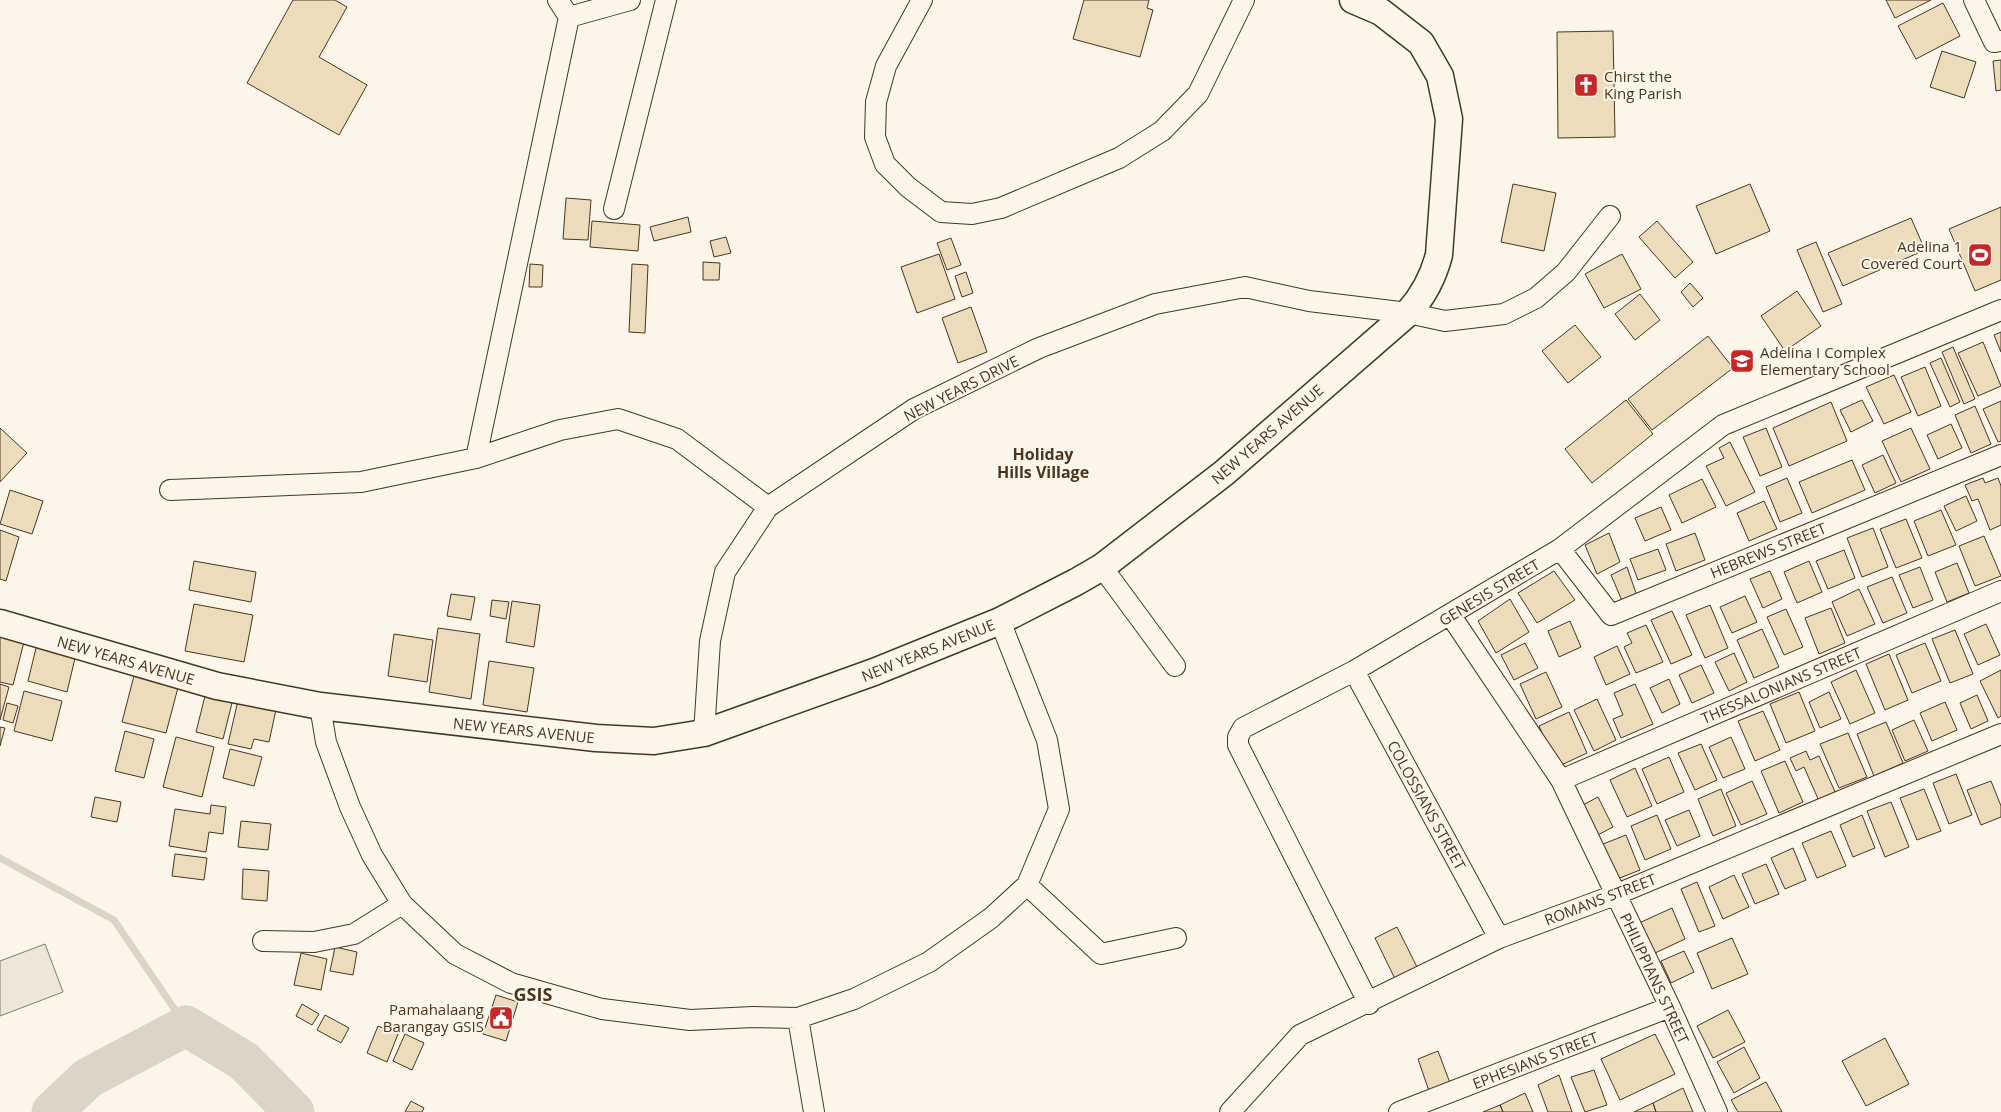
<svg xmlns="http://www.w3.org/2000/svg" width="2001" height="1112" font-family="'Open Sans',sans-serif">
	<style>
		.green { fill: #ede6d9; stroke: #887966 }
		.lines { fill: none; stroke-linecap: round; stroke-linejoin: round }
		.stream { stroke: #dcd4c6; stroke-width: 7 }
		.river { stroke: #dcd4c6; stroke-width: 41 }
		.building { fill: #ecdcbc; stroke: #4a3520 }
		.minor-casing { stroke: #4a3520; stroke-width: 22 }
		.tertiary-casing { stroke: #4a3520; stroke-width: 29 }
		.minor { stroke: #fbf6e9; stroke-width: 20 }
		.tertiary { stroke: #fbf6e9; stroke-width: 26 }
		.labels { text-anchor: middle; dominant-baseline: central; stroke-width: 4; stroke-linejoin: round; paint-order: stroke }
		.poi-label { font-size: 15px; fill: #4a3520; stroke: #fbf6e9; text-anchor: start }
		.street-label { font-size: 15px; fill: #4a3520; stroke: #fbf6e9 }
		.neighbourhood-label { font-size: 16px; font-weight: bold; fill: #4a3520; stroke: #fbf6e9 }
		.quarter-label { font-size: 18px; font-weight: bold; fill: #4a3520; stroke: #fbf6e9 }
	</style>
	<rect width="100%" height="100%" fill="#fbf6e9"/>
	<path class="green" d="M45 944 63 992 0 1016V961Z"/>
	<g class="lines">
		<path class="stream" d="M0 858 114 920 186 1026"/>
		<path class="river" d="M52 1112 88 1078 186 1026 244 1061 294 1112"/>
	</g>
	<path class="building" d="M293 0H335L347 7 319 57 367 85 339 135 247 83Z
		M1084 0H1149L1147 8 1153 10 1140 57 1073 39Z
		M1886 0H1931L1895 18Z
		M1943 3 1960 36 1916 59 1898 26Z
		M1613 31 1615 137 1558 138 1557 32Z
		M1942 51 1976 62 1964 98 1930 87Z
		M2001 60V90L1996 91 1993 61Z
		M1513 184 1556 193 1544 251 1501 242Z
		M1750 184 1770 231 1716 254 1696 206Z
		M566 198 591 200 588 240 563 239Z
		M2001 207V280L1975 291 1949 229Z
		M688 217 691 232 654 241 650 227Z
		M1911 218 1925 250 1843 286 1828 253Z
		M592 221 640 225 638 251 590 247Z
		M1657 221 1693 262 1675 278 1639 237Z
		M726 237 731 253 714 257 710 241Z
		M951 238 961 265 947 270 937 243Z
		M1816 242 1842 304 1823 312 1797 250Z
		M939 254 955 299 917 313 901 267Z
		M1622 254 1641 289 1604 308 1585 274Z
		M703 262 720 263 719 280H703Z
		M530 264 543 265 542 287H529Z
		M632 264 648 265 645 333 629 332Z
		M966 272 973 293 962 297 955 276Z
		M1690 283 1703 298 1693 307 1681 292Z
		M1797 291 1821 326 1785 351 1761 316Z
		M1640 294 1660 320 1635 340 1615 314Z
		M971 307 987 352 958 363 942 318Z
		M1575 325 1601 357 1568 383 1542 351Z
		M2001 332V352L1994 335Z
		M1708 336 1733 368 1652 430 1628 399Z
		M1983 342 2001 386 1978 396 1958 353Z
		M1953 347 1975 399 1964 404 1942 352Z
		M1941 358 1960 402 1950 407 1930 363Z
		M1925 367 1941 406 1918 416 1901 377Z
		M1894 375 1911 412 1884 424 1866 387Z
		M1626 400 1653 434 1592 483 1565 449Z
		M1862 400 1873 421 1851 432 1840 410Z
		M2001 401V441L1998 442 1983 409Z
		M1831 402 1847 441 1789 466 1773 428Z
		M1975 406 1991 444 1971 453 1955 415Z
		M1951 424 1962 448 1938 459 1927 435Z
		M0 428 27 453 0 482Z
		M1766 428 1782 467 1760 476 1743 437Z
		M1911 428 1930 469 1901 482 1882 441Z
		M1730 442 1755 492 1726 506 1706 466 1724 458 1719 448Z
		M1883 455 1896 483 1875 493 1862 465Z
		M1852 460 1865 490 1812 513 1799 482Z
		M1787 478 1802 513 1780 522 1766 487Z
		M1983 478 1985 483 1998 478 2001 486V525L1990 530 1978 499 1972 501 1965 485Z
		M1702 479 1716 507 1682 523 1669 495Z
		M10 490 43 501 32 534 0 524Z
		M1966 496 1977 521 1956 531 1944 506Z
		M1764 501 1777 529 1749 541 1737 513Z
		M1661 507 1671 530 1645 541 1635 518Z
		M1941 510 1956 545 1928 556 1914 521Z
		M1906 519 1922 558 1896 568 1880 529Z
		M1873 528 1888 567 1862 577 1847 538Z
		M0 530 19 537 6 581 0 579Z
		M1609 533 1620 562 1597 574 1585 545Z
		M1695 533 1705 560 1676 571 1666 544Z
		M1984 536 2001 576 1975 586 1959 546Z
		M1658 549 1666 570 1638 580 1630 559Z
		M1844 550 1855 578 1828 589 1816 561Z
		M194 561 256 572 251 602 189 590Z
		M1809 561 1822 592 1797 603 1784 572Z
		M1957 563 1969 593 1947 602 1935 572Z
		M1627 567 1637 596 1623 603 1611 575Z
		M1920 567 1933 600 1913 608 1899 575Z
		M1554 571 1575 600 1537 623 1518 593Z
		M1770 571 1782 599 1763 608 1750 579Z
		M1892 577 1907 613 1883 623 1867 587Z
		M1859 589 1875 624 1847 636 1832 602Z
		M451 594 475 597 471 620 447 616Z
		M1745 596 1757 622 1732 633 1720 607Z
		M1510 599 1529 632 1496 653 1478 621Z
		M492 600 509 602 506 619 490 616Z
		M512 601 540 605 534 647 506 642Z
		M194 604 253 615 244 662 185 651Z
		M1710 605 1728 648 1705 658 1686 615Z
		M1831 608 1845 643 1819 654 1805 618Z
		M1786 609 1803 647 1784 655 1767 617Z
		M1672 611 1692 655 1671 664 1651 620Z
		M1570 621 1581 647 1559 657 1548 631Z
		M1986 624 2000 655 1978 665 1964 634Z
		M1646 625 1663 662 1636 673 1624 647 1632 643 1627 633Z
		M438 628 480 634 471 699 429 692Z
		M1762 629 1779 667 1754 678 1737 640Z
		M1955 630 1973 674 1950 683 1932 639Z
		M394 634 433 640 427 682 388 676Z
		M0 635 24 642 13 685 0 682Z
		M1525 643 1538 668 1514 680 1501 655Z
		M1925 643 1941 681 1912 693 1896 655Z
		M37 644 76 654 67 692 28 681Z
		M1617 646 1630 674 1606 685 1594 657Z
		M1734 653 1747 682 1729 691 1715 662Z
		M1889 654 1908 700 1885 710 1866 664Z
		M489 661 534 668 527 712 483 705Z
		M1701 665 1714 693 1692 703 1679 675Z
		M136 668 180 680 166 733 122 722Z
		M1856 670 1875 713 1850 724 1831 682Z
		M2001 670V716L1998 718 1980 681Z
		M1546 672 1562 707 1536 719 1520 684Z
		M1669 679 1680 704 1662 713 1650 688Z
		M0 684 9 687 0 720Z
		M1635 684 1653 724 1621 738 1613 719 1623 715 1614 693Z
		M207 688 234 695 223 739 196 732Z
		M24 691 62 701 52 741 14 731Z
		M1799 692 1815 731 1786 743 1770 704Z
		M1829 692 1841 719 1820 728 1809 702Z
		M1977 695 1988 721 1971 729 1960 703Z
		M239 696 277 705 269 742 254 739 251 749 228 744Z
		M1597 699 1616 740 1594 751 1574 710Z
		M1945 702 1957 730 1932 741 1920 713Z
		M7 703 18 706 13 723 3 720Z
		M1763 711 1780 750 1755 761 1738 721Z
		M1569 712 1587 753 1557 767 1539 726Z
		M1914 720 1928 751 1905 761 1892 730Z
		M1886 722 1903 763 1874 776 1857 734Z
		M0 727 5 728 0 746Z
		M125 731 154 739 144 778 115 771Z
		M1848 733 1867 777 1839 788 1820 744Z
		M176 737 214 747 202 797 163 787Z
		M1731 737 1745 769 1723 778 1709 747Z
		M1701 744 1717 780 1695 790 1678 753Z
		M230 749 262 757 254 786 223 778Z
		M1806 751 1810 760 1819 756 1836 794 1819 801 1804 767 1796 771 1790 758Z
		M1669 757 1684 792 1657 804 1642 769Z
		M1785 761 1803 802 1779 813 1761 771Z
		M1635 768 1652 806 1627 817 1610 780Z
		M1956 774 1972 815 1949 824 1933 783Z
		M1752 781 1767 814 1741 825 1726 793Z
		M1991 781 2001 806V817L1981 825 1967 790Z
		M1721 789 1736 826 1713 836 1698 799Z
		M1924 789 1941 831 1917 840 1900 798Z
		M95 797 121 802 117 822 91 817Z
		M1598 797 1613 827 1594 837 1579 807Z
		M1891 802 1909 847 1885 857 1867 811Z
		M211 805 226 807 223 834 209 832 206 852 169 846 175 809 210 814Z
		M1689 810 1700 836 1677 846 1665 820Z
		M1657 815 1671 849 1645 860 1631 826Z
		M1862 815 1875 848 1853 857 1840 825Z
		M241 821 271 824 268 850 238 847Z
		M1831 831 1846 866 1817 878 1802 843Z
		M1626 835 1640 870 1612 881 1598 846Z
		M1793 848 1806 880 1785 889 1771 858Z
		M175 854 207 858 204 880 172 876Z
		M1766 864 1779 894 1755 904 1742 874Z
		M243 869 269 871 267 901 242 899Z
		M1734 875 1749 907 1723 919 1709 887Z
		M1697 882 1715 926 1699 932 1681 889Z
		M1672 908 1685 939 1653 954 1639 923Z
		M1397 927 1418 969 1396 981 1375 938Z
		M1732 938 1748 974 1712 989 1697 953Z
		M335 947 357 952 353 975 330 971Z
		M1684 951 1694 972 1671 983 1661 961Z
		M301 953 327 959 321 990 294 985Z
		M496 995 518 1002 506 1041 483 1034Z
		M302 1004 319 1014 312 1025 296 1016Z
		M1728 1010 1745 1042 1713 1058 1697 1026Z
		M325 1015 349 1028 341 1043 317 1030Z
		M378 1026 398 1034 387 1062 367 1053Z
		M405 1034 424 1043 412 1070 393 1061Z
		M1655 1034 1675 1074 1620 1100 1601 1059Z
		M1885 1038 1909 1084 1866 1106 1842 1061Z
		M1744 1047 1760 1078 1734 1093 1717 1062Z
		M1438 1051 1450 1083 1429 1091 1418 1059Z
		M1594 1070 1607 1105 1585 1112 1571 1077Z
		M1559 1075 1572 1112H1548L1538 1085Z
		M1766 1082 1782 1112H1738L1731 1100Z
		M1683 1088 1693 1112H1656L1653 1103Z
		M1525 1093 1533 1112H1503L1500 1105Z
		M411 1101 424 1108 422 1112H405Z
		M1653 1103 1656 1112H1634Z
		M1500 1105 1503 1112H1483Z"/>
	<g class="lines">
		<defs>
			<path id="minor" d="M922 0 886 66 876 102 875 137 885 164 908 187 941 212 972 214 1001 208 1119 158 1162 131 1198 94 1244 0
				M1974 0 1994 42 2001 41
				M569 17 630 0
				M614 209 666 0
				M476 458 569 17 558 0
				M170 490 361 482 476 458 560 430 618 419 677 439 768 507
				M1560 549 1611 615 2001 455
				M1102 567 1175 666
				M1451 616 1561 780 1670 1007 1717 1112
				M1354 671 1499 938
				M320 706 326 742 350 807 372 855 402 904 455 954 511 983 602 1009 690 1020 753 1017 798 1018 854 999 929 962 991 918 1027 885 1059 809 1047 740 1000 621
				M704 733 710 641 725 572 768 507 914 409 1039 348 1155 304 1245 287 1309 301 1408 313 1445 321 1504 314 1536 298 1566 272 1610 216
				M1561 780 2001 591
				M1027 885 1101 954 1176 938
				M263 941 314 942 354 934 402 904
				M1369 1004 1238 745V737L1243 728 1354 671 1560 549 1723 425 2001 310
				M798 1018 814 1112
				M1230 1112 1300 1035 1499 938 1615 895 2001 734
				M1399 1112 1670 1007"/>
			<path id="tertiary" d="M0 623 217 686 320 706 596 738 654 741 704 733 874 672 1000 621 1076 582 1102 567 1224 473 1408 313C1424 295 1433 278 1439 255L1449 119 1440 76 1421 43 1381 12 1353 0"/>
		</defs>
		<use href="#minor" class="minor-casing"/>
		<use href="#tertiary" class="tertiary-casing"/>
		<use href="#minor" class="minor"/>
		<use href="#tertiary" class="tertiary"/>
	</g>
	<defs>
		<symbol id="church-square" viewBox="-11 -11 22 22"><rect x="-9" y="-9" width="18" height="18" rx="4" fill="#c62828" stroke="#fbf6e9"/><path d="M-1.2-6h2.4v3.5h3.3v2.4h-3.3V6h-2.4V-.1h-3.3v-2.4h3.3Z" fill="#fff"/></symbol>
		<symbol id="stadium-square" viewBox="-11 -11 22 22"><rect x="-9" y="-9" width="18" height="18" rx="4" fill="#c62828" stroke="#fbf6e9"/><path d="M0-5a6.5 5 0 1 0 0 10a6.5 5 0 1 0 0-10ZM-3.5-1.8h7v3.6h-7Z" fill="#fff"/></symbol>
		<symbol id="school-square" viewBox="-11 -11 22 22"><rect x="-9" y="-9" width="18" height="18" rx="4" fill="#c62828" stroke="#fbf6e9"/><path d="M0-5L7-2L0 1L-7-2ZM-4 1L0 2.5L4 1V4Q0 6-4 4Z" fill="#fff"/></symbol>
		<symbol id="civic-square" viewBox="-11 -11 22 22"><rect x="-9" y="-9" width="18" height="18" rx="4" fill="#c62828" stroke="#fbf6e9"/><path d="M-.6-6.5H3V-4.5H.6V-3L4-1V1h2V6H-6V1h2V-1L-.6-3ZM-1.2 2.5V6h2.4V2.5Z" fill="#fff"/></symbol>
	</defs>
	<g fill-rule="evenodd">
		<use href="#church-square" x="1572" y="71" width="28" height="28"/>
		<use href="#stadium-square" x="1966" y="241" width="28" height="28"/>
		<use href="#school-square" x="1728" y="347" width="28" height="28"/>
		<use href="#civic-square" x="487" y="1004" width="28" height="28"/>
	</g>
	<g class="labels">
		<g class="poi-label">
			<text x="1604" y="76">Chirst the<tspan x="1604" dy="17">King Parish</tspan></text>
			<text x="1962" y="246" text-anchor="end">Adelina 1<tspan x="1962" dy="17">Covered Court</tspan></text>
			<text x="1760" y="352">Adelina I Complex<tspan x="1760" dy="17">Elementary School</tspan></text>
			<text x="484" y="1009" text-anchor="end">Pamahalaang<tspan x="484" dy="17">Barangay GSIS</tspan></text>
		</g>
		<g class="street-label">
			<text transform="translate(961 388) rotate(-27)">NEW YEARS DRIVE</text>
			<text transform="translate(1267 434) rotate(-41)">NEW YEARS AVENUE</text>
			<text transform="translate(1768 550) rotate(-22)">HEBREWS STREET</text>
			<text transform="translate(1489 592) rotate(-31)">GENESIS STREET</text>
			<text transform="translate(928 650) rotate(-22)">NEW YEARS AVENUE</text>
			<text transform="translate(126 660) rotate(16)">NEW YEARS AVENUE</text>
			<text transform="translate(1781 685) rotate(-23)">THESSALONIANS STREET</text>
			<text transform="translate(524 730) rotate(6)">NEW YEARS AVENUE</text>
			<text transform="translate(1427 805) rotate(61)">COLOSSIANS STREET</text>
			<text transform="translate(1600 899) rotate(-21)">ROMANS STREET</text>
			<text transform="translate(1655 978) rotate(65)">PHILIPPIANS STREET</text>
			<text transform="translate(1535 1060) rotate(-21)">EPHESIANS STREET</text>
		</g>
		<g class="neighbourhood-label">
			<text x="1043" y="454">Holiday<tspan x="1043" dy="18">Hills Village</tspan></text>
		</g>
		<g class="quarter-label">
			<text x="533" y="994">GSIS</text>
		</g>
	</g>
</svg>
